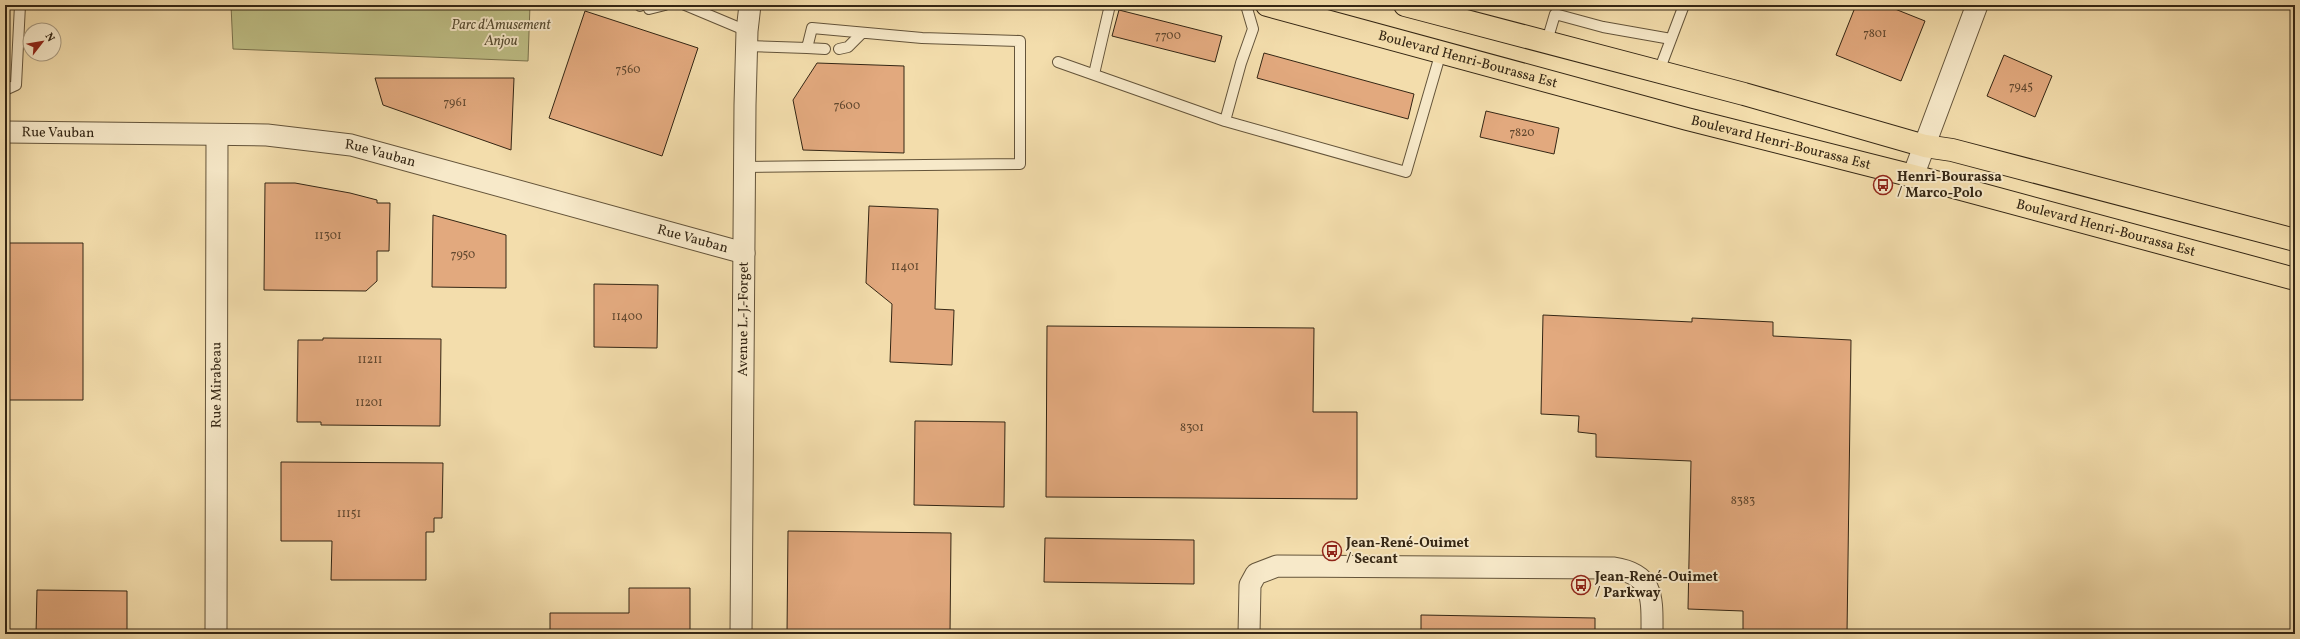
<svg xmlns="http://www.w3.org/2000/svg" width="2300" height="639" font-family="Vollkorn,serif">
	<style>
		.green { fill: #bfc087; stroke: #7a734e }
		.building { fill: #e2a97e; stroke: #342614 }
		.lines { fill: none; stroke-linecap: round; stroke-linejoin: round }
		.lane-casing { stroke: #64543a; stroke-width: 12 }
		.street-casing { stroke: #64543a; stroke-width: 23 }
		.primary-casing { stroke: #342614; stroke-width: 24 }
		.lane { stroke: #f7e9c9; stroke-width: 10 }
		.street { stroke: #f7e9c9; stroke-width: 21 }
		.primary { stroke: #f3ddac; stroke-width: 22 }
		.labels { text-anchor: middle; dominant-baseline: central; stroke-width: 4; stroke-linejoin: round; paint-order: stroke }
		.number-label { font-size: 12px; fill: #60472e }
		.park-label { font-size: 14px; font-style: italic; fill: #574c31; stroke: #f7e9c9 }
		.street-label { font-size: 14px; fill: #342614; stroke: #f7e9c9 }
		.poi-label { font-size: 14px; font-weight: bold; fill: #342614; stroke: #f7e9c9; text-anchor: start }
	</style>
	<rect width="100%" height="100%" fill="#f3ddac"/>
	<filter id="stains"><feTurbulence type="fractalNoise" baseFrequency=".005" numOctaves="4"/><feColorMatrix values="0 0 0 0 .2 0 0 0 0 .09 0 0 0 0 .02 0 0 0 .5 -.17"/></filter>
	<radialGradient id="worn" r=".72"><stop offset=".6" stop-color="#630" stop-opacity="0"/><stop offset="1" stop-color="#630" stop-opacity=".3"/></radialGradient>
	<path class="green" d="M231 5H530L528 61 233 49Z"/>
	<path class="building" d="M1856 5H1885L1925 21 1901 81 1836 55Z
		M1119 10 1222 36 1215 62 1112 36Z
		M585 11 698 48 662 156 549 118Z
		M1264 53 1414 94 1408 119 1257 78Z
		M2004 55 2052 76 2035 117 1987 96Z
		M817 63 904 66V153L803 150 793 100Z
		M375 78H514L511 150 383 105Z
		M1486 111 1559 128 1554 154 1480 137Z
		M265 183H295L350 193 377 200V203H390L389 251H377V281L366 291 264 290Z
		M869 206 938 209 935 309 954 310 952 365 890 362 892 304 866 283Z
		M433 215 506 235V288L432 287Z
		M5 243H83V400H5Z
		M594 284 658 285 657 348 594 347Z
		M1543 315 1692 322V318L1773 322V336L1851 340 1847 634H1743V611L1688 609 1691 461 1596 457V434L1578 432 1579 416 1541 414Z
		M1047 326 1314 328 1313 412H1357V499L1046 497Z
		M323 338 441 339 440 426 321 425V422H297L298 340H323Z
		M915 421 1005 422 1004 507 914 505Z
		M281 462 443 463 442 518H434V532H426V580H331L332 541H281Z
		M788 531 951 533 950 634H787Z
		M1045 538 1194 540V584L1044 582Z
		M629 588H690V634H550V613H629Z
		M37 590 127 591V634H36Z
		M1421 615 1595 618V634H1421Z"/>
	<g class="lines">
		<defs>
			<path id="lane" d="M639 5 640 6
				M685 5 747 31
				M1246 5 1253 29 1241 63 1225 121 1406 172 1441 52
				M649 9 665 5
				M1547 41 1555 14 1603 27 1671 39
				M807 48 825 49
				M839 49 848 47 862 33
				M1058 62 1225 121
				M1659 71 1684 5
				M1094 74 1110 5
				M5 90 16 85 20 5
				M745 167 1020 164V41L922 38 812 28 807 48 746 46"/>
			<g id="street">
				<path id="s1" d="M5 132 267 135 351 145 744 253"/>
				<path d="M1913 176 1977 5"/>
				<path id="s2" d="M216 634 217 135"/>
				<path id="s3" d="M741 634 745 105 747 31 750 5"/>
				<path d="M1249 634 1250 585 1256 574 1277 566 1613 568C1655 574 1652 599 1652 634"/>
			</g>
			<g id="primary">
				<path id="s4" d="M1267 5 1687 119 1913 176 2295 279"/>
				<path d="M1405 5 1744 94 1925 146 1952 150 2295 240"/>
			</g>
		</defs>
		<use href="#lane" class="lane-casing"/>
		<use href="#street" class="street-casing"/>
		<use href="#primary" class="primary-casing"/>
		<use href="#lane" class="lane"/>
		<use href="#street" class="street"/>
		<use href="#primary" class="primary"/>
	</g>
	<defs>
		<symbol id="bus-ring" viewBox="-11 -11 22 22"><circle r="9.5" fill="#f7e9c9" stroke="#8f2418" stroke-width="1.5"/><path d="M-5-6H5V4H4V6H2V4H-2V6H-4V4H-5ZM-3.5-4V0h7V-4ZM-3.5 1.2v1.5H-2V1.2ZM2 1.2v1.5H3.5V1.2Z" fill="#8f2418"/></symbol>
	</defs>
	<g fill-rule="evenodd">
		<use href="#bus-ring" x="1872" y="174" width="22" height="22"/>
		<use href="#bus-ring" x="1321" y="540" width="22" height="22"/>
		<use href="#bus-ring" x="1570" y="574" width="22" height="22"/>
	</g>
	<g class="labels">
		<g class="number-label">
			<text x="1875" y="34">7801</text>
			<text x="1168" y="36">7700</text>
			<text x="628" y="70">7560</text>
			<text x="2021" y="87">7945</text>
			<text x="455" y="103">7961</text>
			<text x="847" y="106">7600</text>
			<text x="1522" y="133">7820</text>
			<text x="328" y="236">11301</text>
			<text x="463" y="255">7950</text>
			<text x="905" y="267">11401</text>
			<text x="627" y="317">11400</text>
			<text x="370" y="360">11211</text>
			<text x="369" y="403">11201</text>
			<text x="1192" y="428">8301</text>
			<text x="1743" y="501">8383</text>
			<text x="349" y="514">11151</text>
		</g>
		<g class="park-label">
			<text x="501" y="25">Parc d'Amusement<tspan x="501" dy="16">Anjou</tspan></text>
		</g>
		<g class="street-label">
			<text stroke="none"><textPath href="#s4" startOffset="208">Boulevard Henri-Bourassa Est</textPath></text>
			<text stroke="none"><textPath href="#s1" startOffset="53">Rue Vauban</textPath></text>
			<text stroke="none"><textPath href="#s4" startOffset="532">Boulevard Henri-Bourassa Est</textPath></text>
			<text stroke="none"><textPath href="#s1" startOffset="377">Rue Vauban</textPath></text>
			<text stroke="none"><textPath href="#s4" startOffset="868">Boulevard Henri-Bourassa Est</textPath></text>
			<text stroke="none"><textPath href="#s1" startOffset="701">Rue Vauban</textPath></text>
			<text stroke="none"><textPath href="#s3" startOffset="315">Avenue L.-J.-Forget</textPath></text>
			<text stroke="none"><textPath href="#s2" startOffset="249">Rue Mirabeau</textPath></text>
		</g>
		<g class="poi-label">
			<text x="1897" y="177">Henri-Bourassa<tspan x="1897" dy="16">/ Marco-Polo</tspan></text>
			<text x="1346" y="543">Jean-René-Ouimet<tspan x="1346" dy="16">/ Secant</tspan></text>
			<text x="1595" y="577">Jean-René-Ouimet<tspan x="1595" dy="16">/ Parkway</tspan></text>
		</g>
	</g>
	<rect width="2300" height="639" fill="none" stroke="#f3ddac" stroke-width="20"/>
	<rect x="6" y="6" width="2288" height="627" fill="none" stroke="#342614" stroke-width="2"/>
	<rect x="10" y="10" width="2280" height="619" fill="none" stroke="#342614"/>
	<g transform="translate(42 42) rotate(59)"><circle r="19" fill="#f7e9c9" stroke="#a99b81"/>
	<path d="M0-3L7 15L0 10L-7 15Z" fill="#8f2418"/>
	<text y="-6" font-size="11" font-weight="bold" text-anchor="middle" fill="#342614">N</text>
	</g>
	<rect width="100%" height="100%" filter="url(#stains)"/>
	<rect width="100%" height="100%" fill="url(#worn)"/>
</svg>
